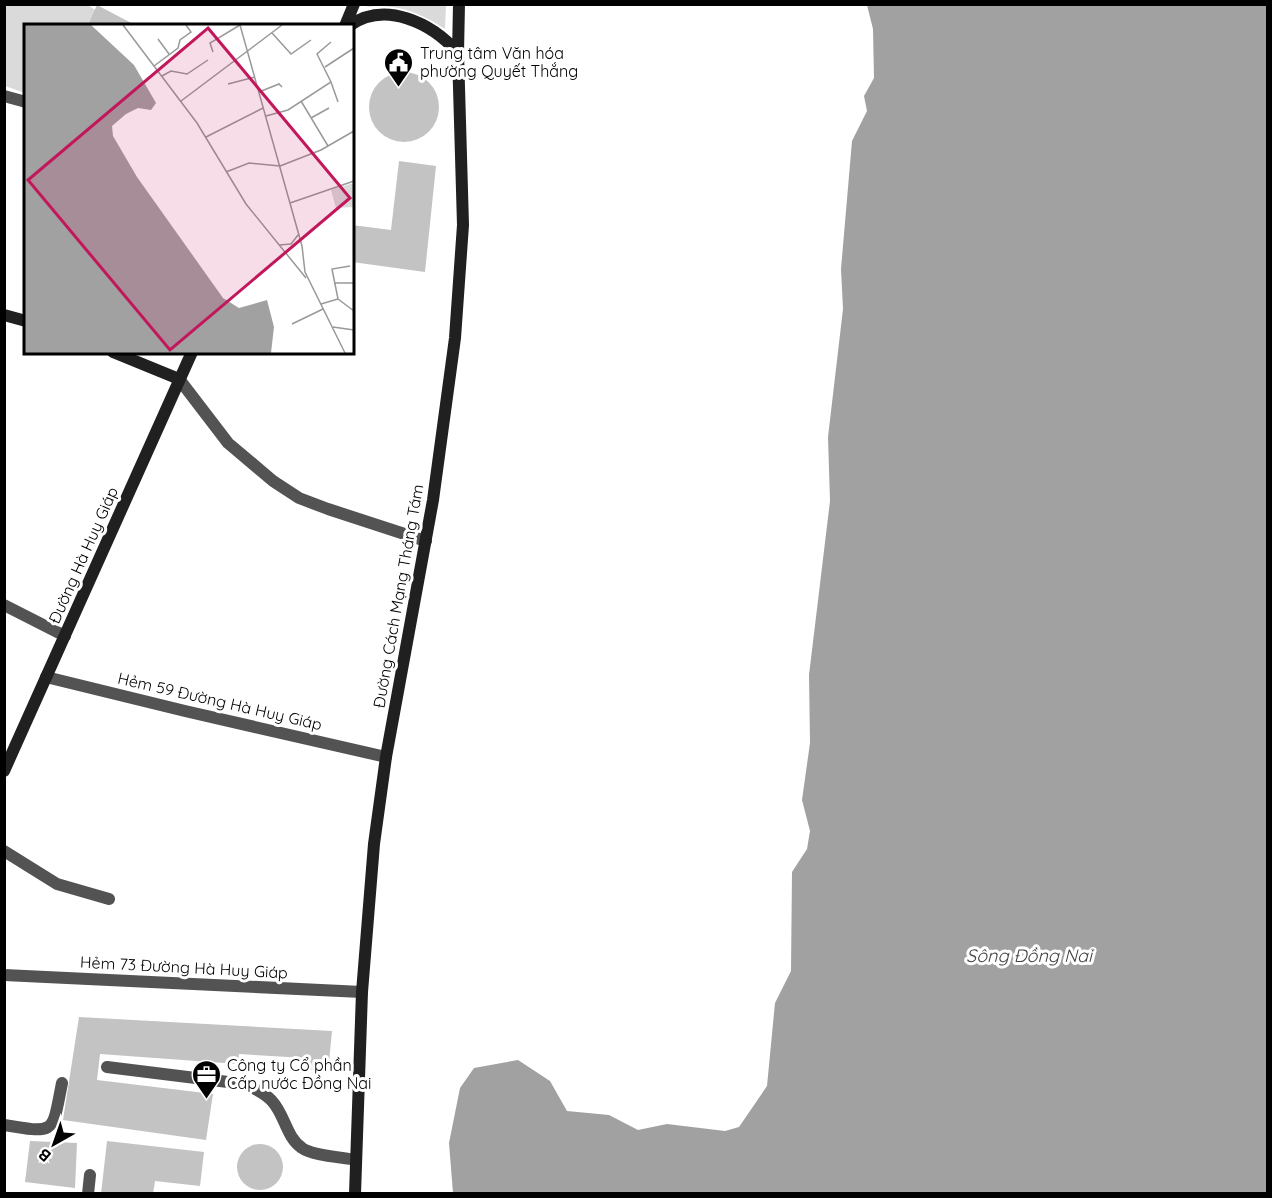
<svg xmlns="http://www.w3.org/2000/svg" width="1272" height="1198" font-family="Quicksand,sans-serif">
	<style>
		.green { fill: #dadada }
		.water { fill: #a1a1a1 }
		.building { fill: #c3c3c3 }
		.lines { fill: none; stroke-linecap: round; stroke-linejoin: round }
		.lane { stroke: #535353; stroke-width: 12 }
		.street { stroke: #535353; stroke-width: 12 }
		.secondary { stroke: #202020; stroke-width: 12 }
		.labels { text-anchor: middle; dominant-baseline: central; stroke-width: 6; stroke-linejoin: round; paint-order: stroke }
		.poi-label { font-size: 16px; fill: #000; stroke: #fff; text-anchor: start }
		.street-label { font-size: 16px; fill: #000; stroke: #fff }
		.water-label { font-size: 18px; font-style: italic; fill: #424242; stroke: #fff }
		.inset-road { fill: none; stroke: #999; stroke-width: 1.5 }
		.view { fill: #c2185b; fill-opacity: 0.15; stroke: #c2185b; stroke-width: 3 }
		.inset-edge { fill: none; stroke: #000; stroke-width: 3 }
	</style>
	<rect width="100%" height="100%" fill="#fff"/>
	<path class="green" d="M369 4 446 5 445 29C420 13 397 3 367 7Z
		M5 5H88L95 10 87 25 26 26 25 93 5 86Z"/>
	<path class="water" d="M867 5H1267V1193H453L449 1143 460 1088 474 1068 518 1060 550 1081 567 1111 609 1115 638 1130 667 1124 725 1131 739 1127 767 1086 775 1003 791 971 792 872 807 849 810 831 802 800 810 743 809 675 830 501 828 437 843 309 841 269 852 141 867 111 864 96 874 78 873 29Z"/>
	<path class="building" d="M97 5 137 26H87Z
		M369 107a35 35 0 1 1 70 0a35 35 0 1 1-70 0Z
		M399 161 436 166 425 272 352 262V225L391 230Z
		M79 1017 332 1031 328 1072 304 1069 305 1058 239 1054 238 1064 100 1054 97 1080 213 1094 206 1140 63 1120Z
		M30 1141 77 1143 75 1188 25 1182Z
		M107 1141 204 1152 200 1186 155 1181 153 1194H101Z
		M237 1167a23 23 0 1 1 46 0a23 23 0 1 1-46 0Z"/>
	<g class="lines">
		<path class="lane" d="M179 379 228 443 273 481 299 498 328 509 426 541
			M4 605 65 636
			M46 677 185 711 386 757
			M107 1067 244 1084C254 1088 265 1093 272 1101 285 1115 286 1137 302 1148 313 1156 342 1157 356 1160
			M88 1194 90 1175"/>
		<path class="street" d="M4 96 26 102
			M4 851 57 884 109 899
			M4 975 362 992
			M4 1125C57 1134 52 1133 62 1083"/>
		<path class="secondary" d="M345 26 354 4
			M349 26C385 0 432 23 458 53
			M4 315 26 321
			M113 352 179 379
			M4 771 192 352
			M355 1194 362 992 374 844 386 757 433 500 455 338 463 225 458 53 459 4"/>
	</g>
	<defs>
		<symbol id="civic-pin" viewBox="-11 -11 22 30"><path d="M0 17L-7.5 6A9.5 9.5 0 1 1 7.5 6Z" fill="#000" stroke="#fff"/><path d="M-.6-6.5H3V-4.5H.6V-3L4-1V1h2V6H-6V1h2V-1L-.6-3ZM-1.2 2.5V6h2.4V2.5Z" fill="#fff"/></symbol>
		<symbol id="office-pin" viewBox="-11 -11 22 30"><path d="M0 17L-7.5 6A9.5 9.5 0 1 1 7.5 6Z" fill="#000" stroke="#fff"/><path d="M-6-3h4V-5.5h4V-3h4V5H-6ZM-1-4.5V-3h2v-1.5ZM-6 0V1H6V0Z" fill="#fff"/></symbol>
	</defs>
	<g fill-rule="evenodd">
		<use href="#civic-pin" x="382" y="46" width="33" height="45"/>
		<use href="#office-pin" x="190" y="1058" width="33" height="45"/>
	</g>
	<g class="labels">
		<g class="poi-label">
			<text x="420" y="53">Trung tâm Văn hóa<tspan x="420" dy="18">phường Quyết Thắng</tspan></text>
			<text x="227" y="1065">Công ty Cổ phần<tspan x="227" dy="18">Cấp nước Đồng Nai</tspan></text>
		</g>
		<g class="street-label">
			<text transform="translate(83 555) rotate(-66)">Đường Hà Huy Giáp</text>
			<text transform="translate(398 596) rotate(-80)">Đường Cách Mạng Tháng Tám</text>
			<text transform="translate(220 701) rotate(13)">Hẻm 59 Đường Hà Huy Giáp</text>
			<text transform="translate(184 967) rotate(3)">Hẻm 73 Đường Hà Huy Giáp</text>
		</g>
		<g class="water-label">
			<text x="1029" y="955">Sông Đồng Nai</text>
		</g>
	</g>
	<g transform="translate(24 24)">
		<rect width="330" height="330" fill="#fff"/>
		<path d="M330 159V183L312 184 307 166Z" fill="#dadada"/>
		<path d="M0 1H67L110 41 132 79 127 86 114 84 102 90 88 102 89 112 113 153 199 274 215 284 243 276 250 303 247 329H0Z" fill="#a1a1a1"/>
		<path class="inset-road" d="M99 1 173 99 222 180 282 254M216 1 278 222 281 248 321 329M248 9 267 30 287 16M134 15 145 30M189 28 186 19 216 1M130 42 154 24 156 16 167 8 162 1M301 43 330 24M138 52 147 47 163 50 184 36M307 58 314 78M204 60 231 53M235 68 255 60 258 63M157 77 258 1M277 77 304 122M242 92 264 86 307 58 293 30 307 18M287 94 305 84M182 113 239 84M256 142 297 126 330 107M202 148 225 139 256 142M266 179 330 157M255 221 267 220 274 211M310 259H330M314 275 330 287M297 280 314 275 308 245 326 242M268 300 299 285M309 303 330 306"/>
		<path class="view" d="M184 4 326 174 146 326 4 156Z"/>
		<rect width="330" height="330" class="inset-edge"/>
	</g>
	<rect width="1272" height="1198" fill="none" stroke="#000000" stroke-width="12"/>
	<g transform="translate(54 1144) rotate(220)" stroke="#ffffff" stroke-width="4.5" paint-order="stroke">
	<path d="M0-4.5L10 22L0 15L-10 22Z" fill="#000000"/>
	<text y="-9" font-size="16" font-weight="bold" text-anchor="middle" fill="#000000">B</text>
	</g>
</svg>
